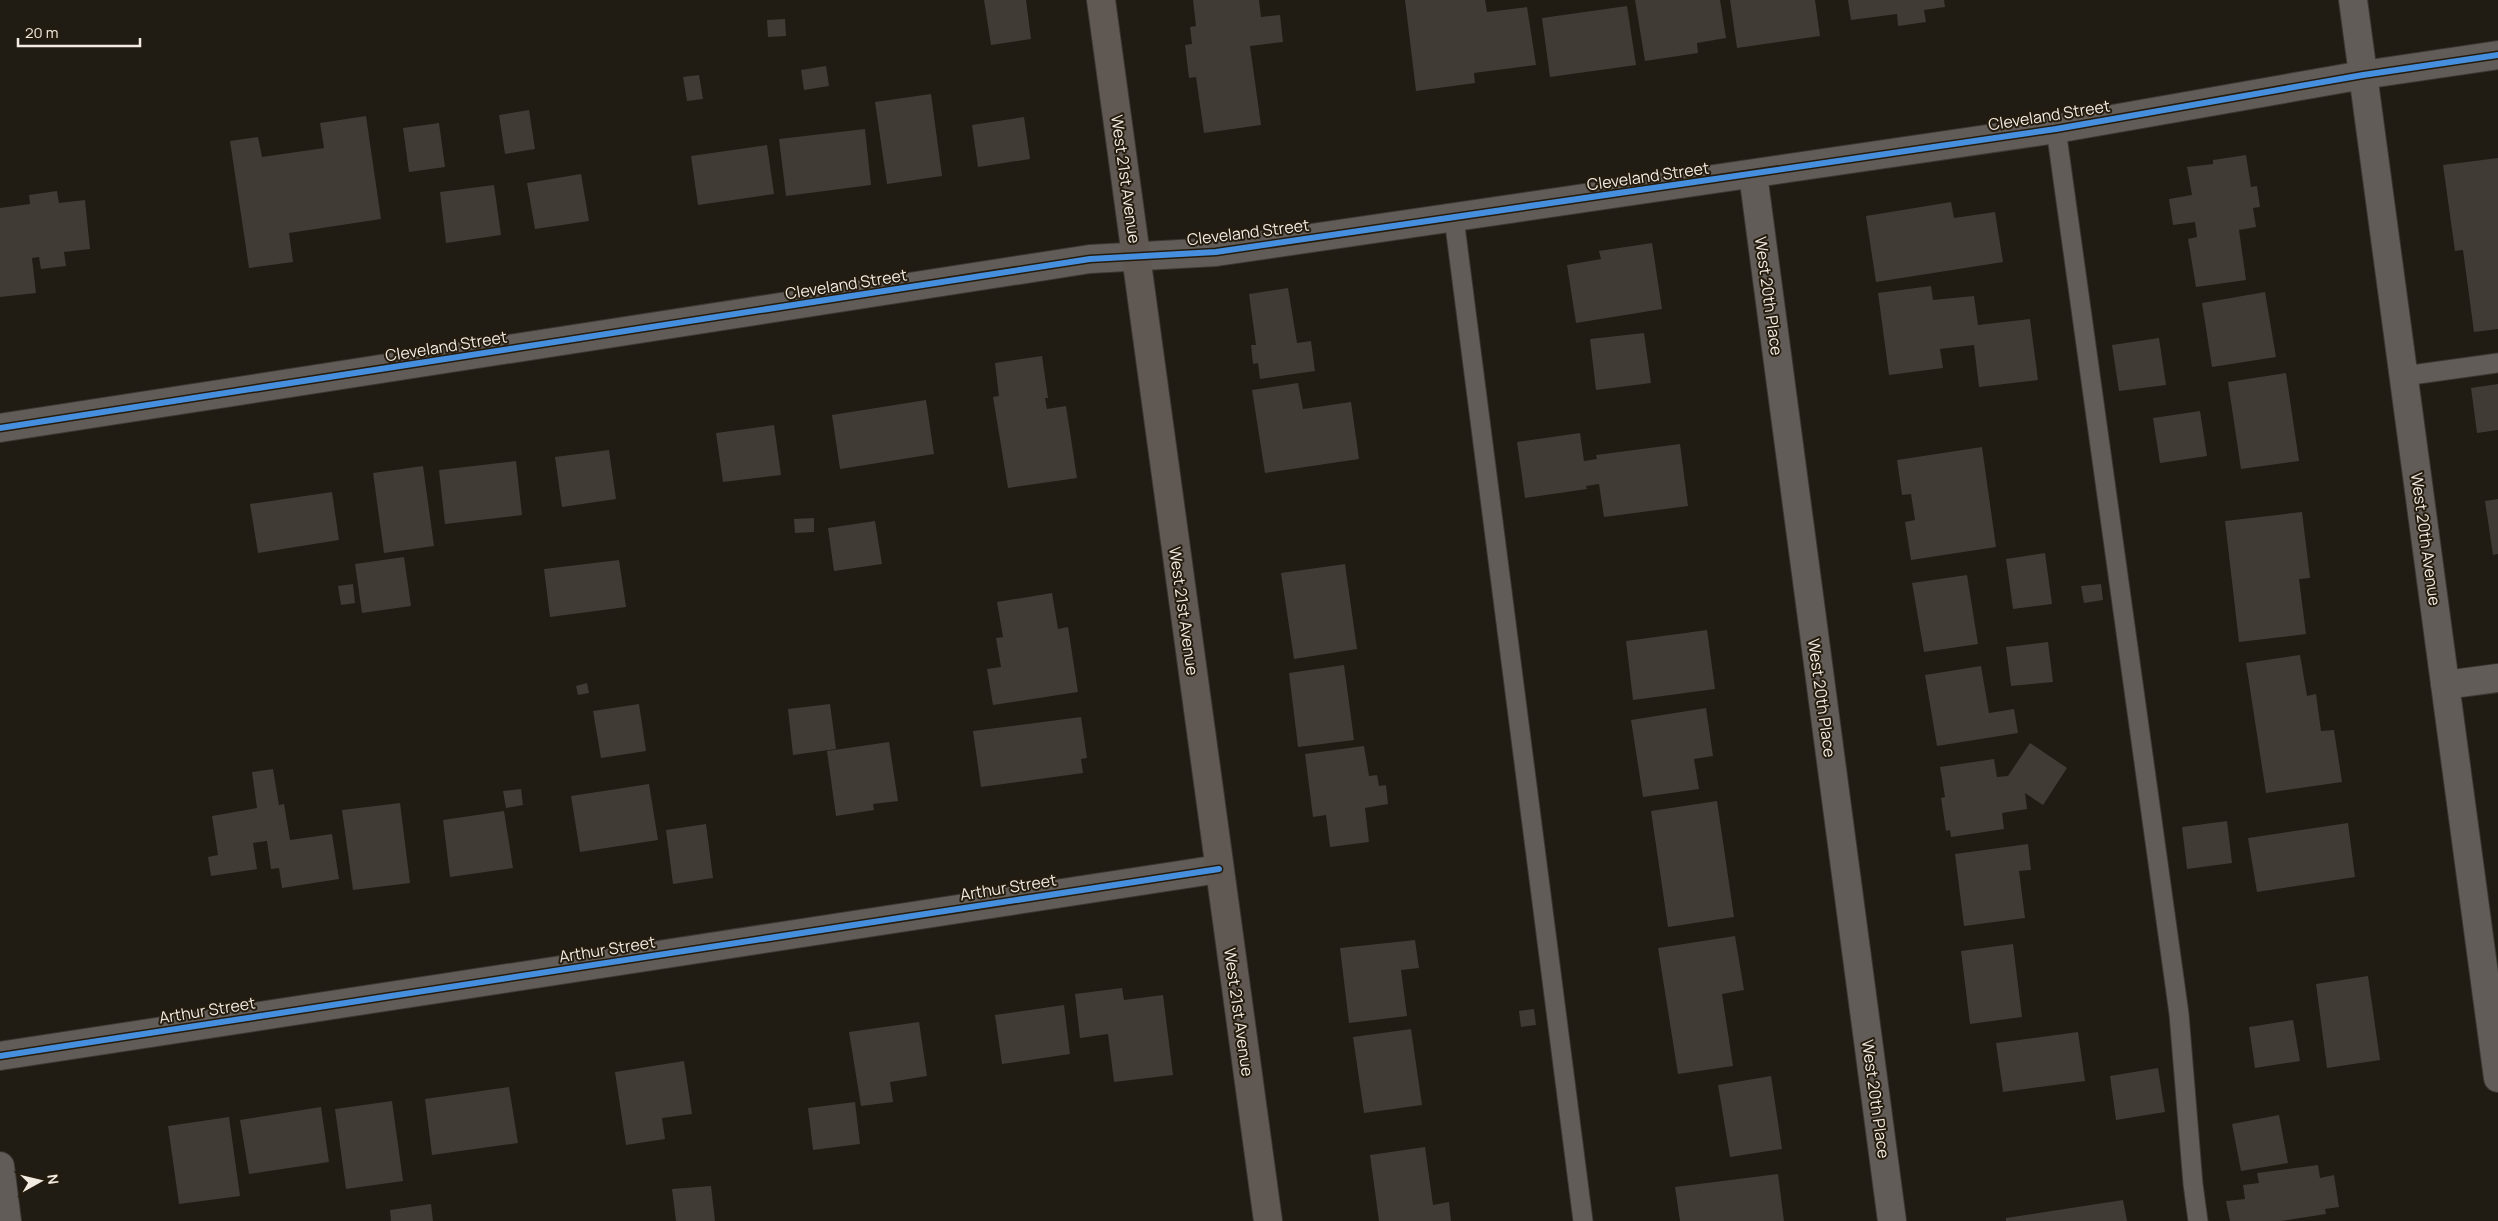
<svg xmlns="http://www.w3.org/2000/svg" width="2498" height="1221" font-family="Manrope,sans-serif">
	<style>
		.building { fill: #403b35 }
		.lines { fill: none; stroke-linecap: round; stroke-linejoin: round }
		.lane-casing { stroke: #3b3732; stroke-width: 21 }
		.street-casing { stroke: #3b3732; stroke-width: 30 }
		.secondary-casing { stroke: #3b3732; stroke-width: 30 }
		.lane { stroke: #615c57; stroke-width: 19 }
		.street { stroke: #615c57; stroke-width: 28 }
		.secondary { stroke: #605953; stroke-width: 28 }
		.cycleway-casing { stroke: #251c0e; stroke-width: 9 }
		.cycleway { stroke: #468fdf; stroke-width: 6 }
		.labels { text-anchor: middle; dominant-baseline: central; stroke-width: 4; stroke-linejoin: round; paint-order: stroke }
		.street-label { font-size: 16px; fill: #f1ebe2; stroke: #251c0e }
	</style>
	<rect width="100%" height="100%" fill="#201b13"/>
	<path class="building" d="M984 0H1026L1031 39 991 45Z
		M1193 0H1259L1261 17 1280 15 1283 42 1250 46 1261 125 1204 133 1196 77 1189 78 1185 45 1192 44 1190 27 1196 26Z
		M1405 0H1485L1487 12 1527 7 1536 65 1474 73 1475 83 1416 91Z
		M1635 0H1720L1726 38 1697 43 1698 53 1645 61Z
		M1730 0H1815L1820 36 1737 48Z
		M1848 0H1944L1945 7 1924 10 1926 22 1898 26 1897 14 1851 20Z
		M1627 6 1636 65 1550 77 1542 18Z
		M785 19 786 36 768 37 767 20Z
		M826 66 829 86 804 90 801 70Z
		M699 75 703 99 687 101 683 77Z
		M931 94 942 176 887 184 875 102Z
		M529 110 535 149 505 154 499 115Z
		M366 116 381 219 289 233 293 262 249 268 230 141 258 137 262 157 324 148 320 123Z
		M1024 117 1030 159 978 167 972 125Z
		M439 123 445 167 409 172 403 128Z
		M865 129 871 185 786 196 779 139Z
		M767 145 774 194 698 205 691 156Z
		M2246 155 2251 187 2257 186 2260 207 2253 208 2256 227 2239 230 2246 280 2196 287 2188 239 2197 237 2195 222 2173 225 2169 199 2192 195 2187 167 2213 164V160Z
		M2498 158V329L2474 332 2463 250 2455 251 2443 165Z
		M581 174 589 221 535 229 527 183Z
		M494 185 501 235 446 243 440 192Z
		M57 191 59 203 85 200 90 249 64 252 66 266 41 269 39 257 32 258 36 293 0 297V208L30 204 29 195Z
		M1951 202 1954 218 1995 212 2003 262 1876 282 1866 216Z
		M1652 243 1662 309 1576 323 1567 265 1601 259 1599 251Z
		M1931 286 1933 300 1974 296 1978 325 2030 319 2038 380 1979 387 1974 345 1940 349 1943 368 1889 375 1878 293Z
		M1288 288 1297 343 1311 341 1315 371 1260 379 1258 363 1253 364 1251 345H1256L1249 294Z
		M2265 292 2276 357 2212 367 2202 303Z
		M1644 333 1651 383 1596 390 1590 339Z
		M2159 338 2166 385 2119 391 2112 345Z
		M1042 356 1048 398H1045L1047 409 1066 406 1077 478 1008 488 993 397 999 396 995 363Z
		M2286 373 2299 461 2241 469 2228 382Z
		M1298 383 1303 409 1351 402 1359 459 1265 473 1252 390Z
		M2498 384V430L2477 433 2471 388Z
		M926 400 934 454 840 469 832 415Z
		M2200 411 2207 456 2160 463 2153 418Z
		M774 425 781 475 723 482 716 433Z
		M1580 433 1584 461 1597 459 1596 455 1680 444 1688 506 1604 517 1599 484 1586 486 1587 489 1525 498 1517 442Z
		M1982 447 1996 547 1911 560 1905 522 1915 520 1911 494 1902 495 1897 460Z
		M609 450 616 499 562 507 555 457Z
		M516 461 522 515 445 524 439 470Z
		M423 466 434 546 384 553 373 473Z
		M332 492 339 540 258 553 250 504Z
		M2498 499V554L2493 555 2485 501Z
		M2302 512 2310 578 2299 579 2306 634 2239 642 2225 521Z
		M814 518V532L795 533 794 519Z
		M875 521 882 564 834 571 828 528Z
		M2045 553 2052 604 2013 609 2006 559Z
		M404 557 411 606 362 613 355 564Z
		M619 560 626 607 550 617 544 569Z
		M1345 564 1357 649 1294 659 1281 573Z
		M1967 575 1978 644 1924 652 1912 583Z
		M353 584 355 603 341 605 338 586Z
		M2101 584 2103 600 2084 603 2081 586Z
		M1052 593 1058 629 1068 627 1078 692 993 705 987 669 1001 667 996 638 1003 637 997 602Z
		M1707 630 1715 689 1633 700 1626 641Z
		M2048 642 2053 682 2011 686 2006 647Z
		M2300 655 2307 696 2316 694 2321 731 2334 730 2342 782 2266 793 2246 663Z
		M1344 665 1354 740 1298 747 1289 673Z
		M1981 666 1989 713 2014 709 2018 733 1937 746 1925 675Z
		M587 683 589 693 578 695 576 686Z
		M639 704 646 751 601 758 593 711Z
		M830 704 836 749 793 755 788 709Z
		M1706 708 1713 756 1694 759 1699 789 1643 797 1631 720Z
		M1081 717 1087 758 1081 759 1083 773 981 787 973 731Z
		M889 742 898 801 873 804 874 810 836 816 827 751Z
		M2030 743 2067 768 2043 805 2025 793 2027 809 2002 813 2004 829 1951 837 1950 830 1946 831 1941 798 1945 797 1940 767 1994 759 1997 777 2008 776Z
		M1364 746 1369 776 1377 775 1379 786 1386 785 1388 804 1365 808 1369 842 1330 847 1326 815 1313 817 1305 754Z
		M273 769 279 805 284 804 290 840 332 834 339 879 282 888 279 868 271 869 267 841 253 843 257 869 211 876 208 857 218 855 212 816 257 808 252 772Z
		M649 784 658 840 580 852 571 796Z
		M521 789 523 805 506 808 503 791Z
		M1717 801 1734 917 1668 927 1651 811Z
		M400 803 410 883 353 890 342 810Z
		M504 811 513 868 450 877 443 820Z
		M2227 821 2232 863 2187 869 2182 827Z
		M2348 823 2355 877 2257 892 2248 838Z
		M706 824 713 878 673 884 666 830Z
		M2028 844 2031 870 2019 871 2025 918 1964 926 1955 854Z
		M1735 936 1744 990 1722 994 1733 1066 1678 1074 1658 948Z
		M1415 940 1419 968 1401 970 1407 1016 1349 1023 1340 948Z
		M2013 944 2022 1017 1970 1024 1961 951Z
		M2368 976 2380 1060 2327 1068 2316 984Z
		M1122 988 1124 1000 1163 995 1173 1075 1114 1082 1108 1034 1080 1038 1075 994Z
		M1064 1005 1070 1054 1002 1064 995 1015Z
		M1534 1009 1536 1025 1521 1027 1519 1011Z
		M2293 1020 2300 1061 2255 1068 2249 1027Z
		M919 1022 927 1076 890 1082 893 1102 861 1106 849 1032Z
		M1411 1029 1422 1105 1364 1113 1353 1037Z
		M2078 1032 2085 1081 2003 1092 1996 1043Z
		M684 1061 692 1114 662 1118 665 1139 626 1145 615 1072Z
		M2158 1068 2165 1112 2116 1120 2110 1076Z
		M1771 1076 1782 1149 1730 1157 1718 1085Z
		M509 1087 518 1143 432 1155 425 1099Z
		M392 1101 403 1181 346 1189 335 1109Z
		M855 1102 860 1144 813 1150 808 1108Z
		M321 1107 329 1162 249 1174 240 1120Z
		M2279 1115 2288 1163 2241 1171 2232 1124Z
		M229 1117 240 1196 179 1204 168 1126Z
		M1425 1147 1433 1205 1449 1202 1451 1221H1379L1370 1155Z
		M2318 1165 2320 1178 2334 1175 2339 1207 2325 1209 2326 1214 2281 1221H2230L2226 1201 2245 1199 2243 1185 2259 1183 2257 1173Z
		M1778 1174 1784 1221H1680L1675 1187Z
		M711 1186 715 1221H676L672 1189Z
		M2123 1200 2127 1221H2006V1218Z
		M431 1204 433 1221H391L390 1210Z"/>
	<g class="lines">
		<defs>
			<path id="lane" d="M2056 129 2179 1014 2193 1184 2198 1221
				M1454 218 1583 1221
				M2404 376 2498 363"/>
			<path id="street" d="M2353 0 2498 1078
				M1753 174 1892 1221
				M0 428 1090 259 1216 252 2056 129 2363 75 2498 55
				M2445 685 2498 678
				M0 1056 1219 869
				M0 1166 7 1221"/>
			<path id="secondary" d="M1101 0 1268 1221"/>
		</defs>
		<use href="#lane" class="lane-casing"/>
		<use href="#street" class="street-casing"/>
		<use href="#secondary" class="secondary-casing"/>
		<use href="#lane" class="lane"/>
		<use href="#street" class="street"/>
		<use href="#secondary" class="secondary"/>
		<defs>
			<path id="cycleway" d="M0 428 1090 259 1216 252 2056 129 2363 75 2498 55
				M0 1056 1219 869"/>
		</defs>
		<use href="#cycleway" class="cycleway-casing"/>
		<use href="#cycleway" class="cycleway"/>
	</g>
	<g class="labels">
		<g class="street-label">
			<text transform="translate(2049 115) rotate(-9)">Cleveland Street</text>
			<text transform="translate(1648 176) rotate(-8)">Cleveland Street</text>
			<text transform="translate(1126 179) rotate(82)">West 21st Avenue</text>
			<text transform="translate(1248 232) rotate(-7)">Cleveland Street</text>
			<text transform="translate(846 284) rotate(-9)">Cleveland Street</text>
			<text transform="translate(1769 296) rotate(82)">West 20th Place</text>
			<text transform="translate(446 346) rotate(-9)">Cleveland Street</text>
			<text transform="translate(2426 539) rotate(82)">West 20th Avenue</text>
			<text transform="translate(1184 611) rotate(82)">West 21st Avenue</text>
			<text transform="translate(1822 698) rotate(82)">West 20th Place</text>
			<text transform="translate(1008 887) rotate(-9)">Arthur Street</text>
			<text transform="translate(607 949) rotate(-9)">Arthur Street</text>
			<text transform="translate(207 1010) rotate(-9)">Arthur Street</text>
			<text transform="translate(1239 1012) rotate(82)">West 21st Avenue</text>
			<text transform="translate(1876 1099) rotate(82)">West 20th Place</text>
		</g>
	</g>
	<g transform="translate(40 1181) rotate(82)" stroke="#251c0e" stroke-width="4" paint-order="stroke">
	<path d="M0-4L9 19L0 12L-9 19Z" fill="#f1ebe2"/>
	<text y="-8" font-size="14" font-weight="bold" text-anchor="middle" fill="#f1ebe2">N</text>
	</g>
	<path d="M18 38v8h122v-8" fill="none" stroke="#f1ebe2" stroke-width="2.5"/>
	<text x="25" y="38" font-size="15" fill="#f1ebe2" stroke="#251c0e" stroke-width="4" paint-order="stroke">20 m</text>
</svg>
